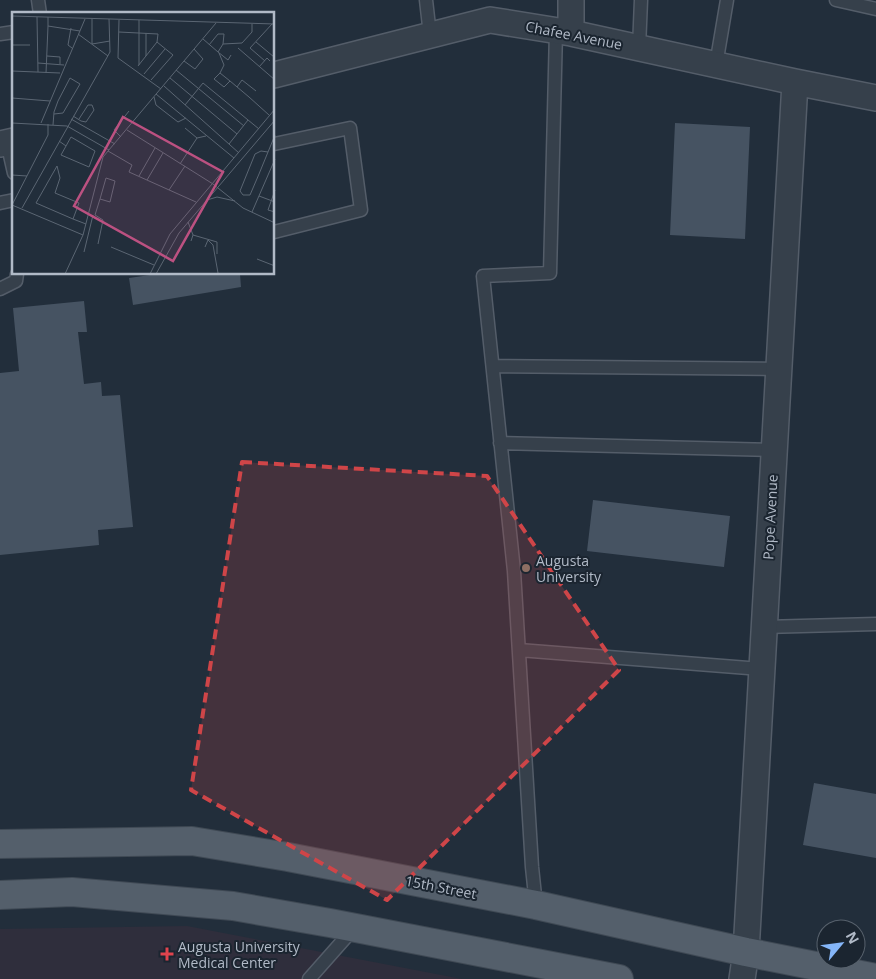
<svg xmlns="http://www.w3.org/2000/svg" width="876" height="979" font-family="'Open Sans',sans-serif">
	<style>
		.medical { fill: #2f2e3c }
		.building { fill: #465362 }
		.lines { fill: none; stroke-linecap: round; stroke-linejoin: round }
		.lane-casing { stroke: #545d69; stroke-width: 15 }
		.street-casing { stroke: #545d69; stroke-width: 28 }
		.primary-casing { stroke: #3f4954; stroke-width: 30 }
		.lane { stroke: #36404b; stroke-width: 12 }
		.street { stroke: #36404b; stroke-width: 25 }
		.primary { stroke: #545f6b; stroke-width: 28 }
		.marked { fill: #cf4548; fill-opacity: 0.2; stroke: #cf4548; stroke-width: 4; stroke-dasharray: 10 6; stroke-linejoin: round }
		.education-dot { fill: #8d6e63; stroke: #1b2530; stroke-width: 2 }
		.health-dot { fill: #e0444e; stroke: #1b2530; stroke-width: 2 }
		.labels { text-anchor: middle; dominant-baseline: central; stroke-width: 4; stroke-linejoin: round; paint-order: stroke }
		.street-label { font-size: 14px; fill: #b1bac7; stroke: #1b2530 }
		.poi-label { font-size: 14px; fill: #b1bac7; stroke: #1b2530; text-anchor: start }
		.inset-road { fill: none; stroke: #5b6673; stroke-width: 1 }
		.view { fill: #bc5181; fill-opacity: 0.15; stroke: #bc5181; stroke-width: 2.5 }
		.inset-edge { fill: none; stroke: #b1bac7; stroke-width: 2.5 }
	</style>
	<rect width="100%" height="100%" fill="#222e3b"/>
	<path class="medical" d="M187 926 462 979H0V929Z"/>
	<path class="building" d="M675 123 750 127 745 239 670 235Z
		M157 274H240L241 287 133 305 129 278Z
		M84 301 87 332H78L84 384 101 382 102 396 120 395 133 527 98 530 99 545 0 555V373L19 371 13 308Z
		M593 500 730 516 724 567 587 551Z
		M814 783 876 794V858L803 845Z"/>
	<g class="lines">
		<defs>
			<path id="lane" d="M38 0 40 14
				M426 0 430 35
				M836 0 876 9
				M0 34 14 32
				M639 48 641 0
				M716 65 727 0
				M7 142 14 173
				M274 144 350 128 361 210 274 232
				M0 203 14 200
				M0 289 16 281 17 274
				M493 366 778 369
				M500 443 773 450
				M764 627 876 624
				M519 650 761 669
				M536 905 532 867 514 571 483 276 550 273 556 31
				M309 979 355 927"/>
			<path id="street" d="M571 0V33
				M274 75 490 20 571 33 795 82 876 98
				M0 144 14 141
				M742 979 746 952 795 82"/>
			<path id="primary" d="M0 844 192 841 288 857 536 905 746 952 876 978
				M0 895 72 892 233 906 330 923 619 979"/>
		</defs>
		<use href="#lane" class="lane-casing"/>
		<use href="#street" class="street-casing"/>
		<use href="#primary" class="primary-casing"/>
		<use href="#lane" class="lane"/>
		<use href="#street" class="street"/>
		<use href="#primary" class="primary"/>
	</g>
	<path class="marked" d="M242 462 487 476 619 670 387 900 191 790Z"/>
	<circle class="education-dot" cx="526" cy="568" r="5"/>
	<path class="health-dot" d="M164.5 946.5h5v5h5v5h-5v5h-5v-5h-5v-5h5z"/>
	<g class="labels">
		<g class="street-label">
			<text transform="translate(574 35) rotate(11)">Chafee Avenue</text>
			<text transform="translate(770 517) rotate(-87)">Pope Avenue</text>
			<text transform="translate(441 887) rotate(11)">15th Street</text>
		</g>
		<g class="poi-label">
			<text x="536" y="560">Augusta<tspan x="536" dy="16">University</tspan></text>
			<text x="178" y="946">Augusta University<tspan x="178" dy="16">Medical Center</tspan></text>
		</g>
	</g>
	<g transform="translate(12 12)">
		<rect width="262" height="262" fill="#222e3b"/>
		<path class="inset-road" d="M0 4 263 12M25 5 26 60M36 5V14L68 19M107 8 106 46 149 77M59 16 56 33 60 36M107 20 146 22 145 30 161 43 139 68M66 22 96 44M191 27 206 40 211 32 212 22H206L197 33M244 30 262 45M80 32V7M80 32 98 29M211 32 230 31 240 20V12M0 33H18M226 36 263 68M206 40 216 48 219 43M207 41 212 53 208 61M35 44 48 45V52M134 44V21M172 49 183 57 191 47 182 37M253 49 238 36 260 12M26 51 52 53M127 53V8M126 54 145 30M247 55 255 46 258 49M164 58 232 114M0 59 48 61M34 61 36 14M132 62 153 37M158 66 225 122M218 69 212 75 202 67 208 61 218 69 237 85 257 103M152 74 227 141M225 75 230 68 244 79M144 82 222 146M142 85 144 93 166 110 174 106M0 86 38 89M173 93 191 71 247 117M61 104 69 109 74 110 82 98 80 93H76L67 107M59 107 103 132M0 111 55 114 97 138M29 111 73 7M41 113 42 100 46 89 58 66 68 72 51 101 42 102M173 116 185 126 194 124M115 118 201 172 231 196 263 211M109 125 102 118 117 99M47 129 54 134 59 125 83 139 77 155 49 143 54 134M217 132 236 108M96 139 120 153 117 160 184 190M256 140 249 139 243 142 228 179 231 183H238L247 162 256 140 263 123M168 152 185 126M0 163 15 164M127 164 143 136M135 168 151 141M157 178 173 154M263 178 256 198 263 200M247 184 263 190M195 188 205 185 223 189M0 193 36 123V112M0 193 71 223M10 196 98 40 97 7M240 200 263 147M61 207 67 191 43 181 48 166 45 154 24 191 61 207 74 212M176 210 181 223 179 229M181 223 205 230V242M86 232 91 208 83 203 88 187 94 166 103 169 98 190 88 187M99 235 142 253M193 235 196 228 201 233 206 261M72 240 81 203M245 247 263 254M53 262 71 223 91 145 204 11M138 262 158 222 263 97M144 262 167 221 263 108"/>
		<path class="view" d="M111 105 211 160 161 249 62 194Z"/>
		<rect width="262" height="262" class="inset-edge"/>
	</g>
	<g transform="translate(841 944) rotate(61)"><circle r="24" fill="#1b2530" stroke="#57616c"/>
	<path d="M0-4L9 19L0 12L-9 19Z" fill="#85b6f8"/>
	<text y="-8" font-size="14" font-weight="bold" text-anchor="middle" fill="#b1bac7">N</text>
	</g>
</svg>
